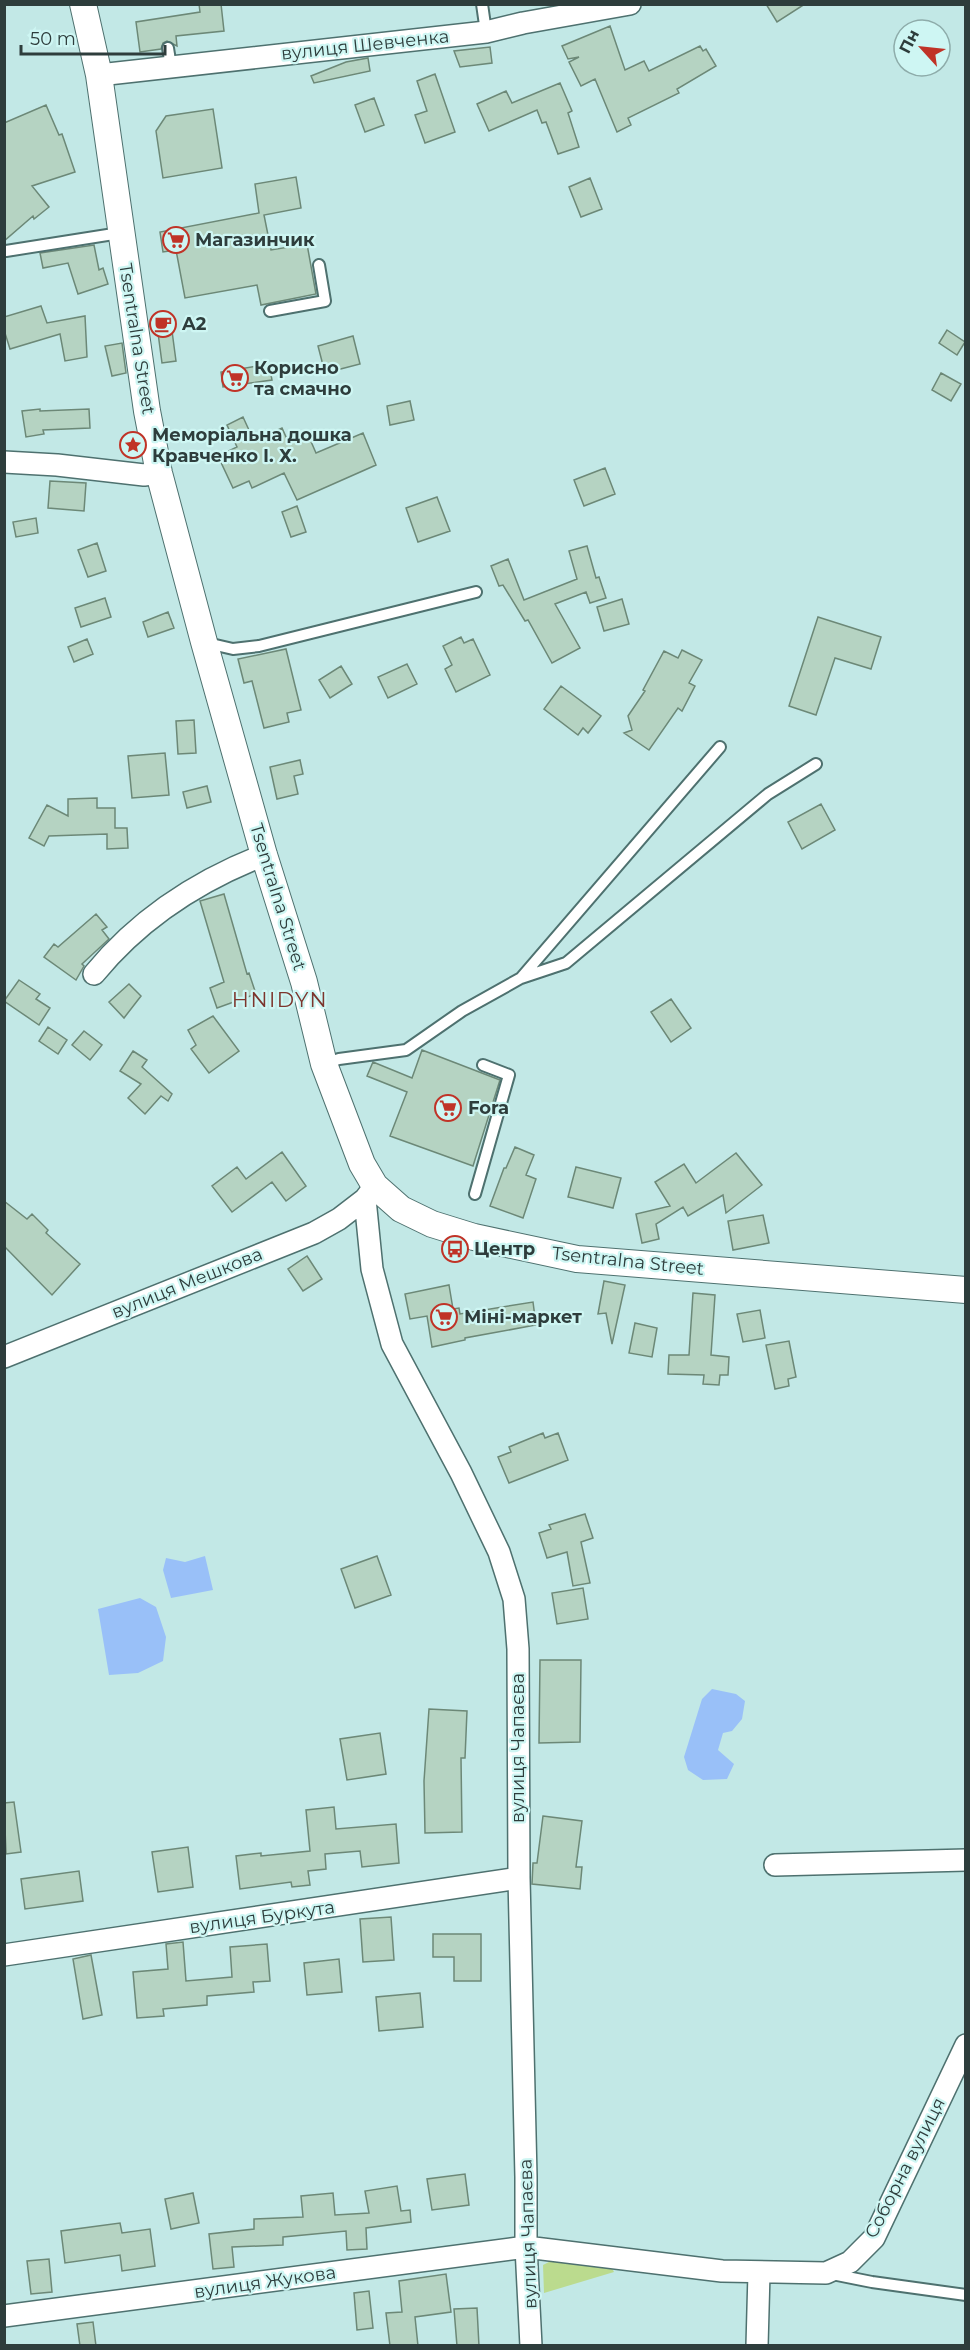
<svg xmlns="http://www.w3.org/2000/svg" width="970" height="2350" font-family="Montserrat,sans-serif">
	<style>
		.green { fill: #bbdb8e }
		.water { fill: #99c0f8 }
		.building { fill: #b5d3c2; stroke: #6c8877; stroke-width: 1.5 }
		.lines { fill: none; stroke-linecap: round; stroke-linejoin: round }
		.service-casing { stroke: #4e716f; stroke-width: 14 }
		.minor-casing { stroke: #4e716f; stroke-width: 24 }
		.tertiary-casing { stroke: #4e716f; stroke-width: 28 }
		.service { stroke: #fff; stroke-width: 10 }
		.minor { stroke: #fff; stroke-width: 21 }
		.tertiary { stroke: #fff; stroke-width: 26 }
		.labels { text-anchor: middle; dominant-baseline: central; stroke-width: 4.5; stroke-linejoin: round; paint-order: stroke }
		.street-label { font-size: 18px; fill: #2e3d3c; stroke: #cef6f3 }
		.poi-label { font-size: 18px; font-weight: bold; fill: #2e3d3c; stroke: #cef6f3; text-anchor: start }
		.quarter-label { font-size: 21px; letter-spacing: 1.5px; fill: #7c352d; stroke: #cef6f3 }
	</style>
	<rect width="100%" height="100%" fill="#c2e8e6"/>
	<path class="green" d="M553 2260 610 2265 614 2272 544 2293 543 2265Z"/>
	<path class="water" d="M205 1556 213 1590 171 1598 163 1570 166 1558 185 1562Z
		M140 1598 156 1607 166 1637 163 1661 138 1673 109 1675 98 1609Z
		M712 1689 736 1694 745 1701 742 1719 732 1731 723 1733 718 1750 734 1764 727 1779 703 1780 688 1770 684 1757 702 1699Z"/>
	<path class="building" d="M199 4H221L224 31 176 36 177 46 167 41 163 43 161 49 140 52 136 22 200 12Z
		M766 4H805L777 22Z
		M610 26 625 70 644 61 649 71 700 46 703 51 706 49 716 66 677 89 679 93 628 118 631 125 617 132 595 79 581 86 569 62 579 57 568 59 562 46Z
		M490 47 492 63 460 67 454 51Z
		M368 58 370 71 314 83 311 76 346 62Z
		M435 74 455 132 425 143 415 115 427 111 417 81Z
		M560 83 572 111 568 113 579 147 558 154 546 122 542 123 537 110 489 131 477 104 506 91 512 103Z
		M374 98 384 125 365 132 355 105Z
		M46 105 59 135 62 134 75 172 32 186 49 207 34 219 33 216 4 241V123Z
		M213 109 222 168 163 178 156 131 166 116Z
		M296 177 301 208 264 215 271 250 307 244 316 294 261 305 257 285 185 298 176 250 163 252 160 232 259 213 255 184Z
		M590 178 602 209 581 217 569 187Z
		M94 245 99 270 103 268 108 284 78 294 68 263 43 268 40 253Z
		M41 306 47 323 85 316 87 357 65 361 60 334 10 349 4 330V317Z
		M947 330 965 342 957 355 939 343Z
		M172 331 176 361 162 363 158 333Z
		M353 336 360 364 325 373 318 346Z
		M122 343 126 373 112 376 105 346Z
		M269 364 272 380 223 387 221 372Z
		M941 373 961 384 951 401 932 390Z
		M410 401 414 420 390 425 387 406Z
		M40 409V411L89 409 90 428 43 430 44 434 26 437 22 411Z
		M243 417 254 441 282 428 287 439 306 430 316 453 363 433 376 465 297 500 284 473 252 488 249 481 233 488 218 456 237 447 227 425Z
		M605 468 615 494 584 506 574 480Z
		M50 481 86 483 84 511 48 508Z
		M437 497 450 531 418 542 406 508Z
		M297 506 306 532 291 537 282 512Z
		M36 518 38 533 16 537 13 522Z
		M97 543 106 571 88 577 78 550Z
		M587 546 596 578 599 577 606 598 590 603 586 592 555 604 580 648 552 663 528 620 525 621 503 585 499 586 491 566 508 559 524 600 577 579 569 551Z
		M105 598 111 617 81 627 75 608Z
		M622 599 629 624 604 631 597 607Z
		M168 612 174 628 148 637 143 622Z
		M818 617 881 637 871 669 835 658 816 715 789 706Z
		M461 637 464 643 473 639 490 675 456 692 445 669 452 665 443 646Z
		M87 639 93 654 74 662 68 647Z
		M286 649 301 710 287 713 289 722 264 728 252 681 244 683 238 659Z
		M682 650 702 660 689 683 695 686 682 711 678 708 649 750 624 733 632 730 628 716 645 691 643 690 664 651 678 658Z
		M407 664 417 684 388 698 378 677Z
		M341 666 352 684 330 698 319 680Z
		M561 686 601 716 588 733 583 728 578 735 544 709Z
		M194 720 196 753 178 754 176 721Z
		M165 753 169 795 132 798 128 756Z
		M300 760 303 774 294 776 298 794 277 799 270 767Z
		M207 786 211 802 187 808 183 792Z
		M97 798V808H115V828H127L128 848 107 849V834L49 836 44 846 29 838 47 805 68 816V799Z
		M821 804 835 830 802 849 788 822Z
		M224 894 247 974 249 973 256 994 217 1008 210 988 224 982 200 901Z
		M96 914 107 927 102 930 109 939 82 964 84 966 76 980 44 957 54 944 58 947Z
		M19 980 40 994 36 999 50 1008 39 1025 4 1001Z
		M129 984 141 996 124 1018 109 1002Z
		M671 999 691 1028 671 1042 651 1012Z
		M213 1016 239 1051 209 1073 191 1049 196 1045 188 1030Z
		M48 1027 67 1040 58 1054 39 1041Z
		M84 1031 102 1045 90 1060 72 1045Z
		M422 1050 500 1080 473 1166 390 1136 407 1092 367 1076 373 1062 412 1078Z
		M133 1051 147 1060 142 1067 172 1094 168 1101 161 1096 145 1114 128 1098 141 1084 120 1071Z
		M515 1147 534 1155 526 1175 536 1179 523 1218 490 1206 504 1168H506Z
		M282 1152 306 1186 286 1201 272 1182 232 1212 212 1186 237 1167 246 1179Z
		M736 1153 762 1185 726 1213 723 1195 688 1216 683 1207 656 1224 659 1239 642 1243 636 1214 670 1206 655 1182 684 1164 696 1183Z
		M576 1167 621 1178 613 1208 568 1197Z
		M4 1201 27 1219 32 1214 48 1230 46 1233 80 1264 52 1295 4 1246Z
		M763 1215 769 1243 733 1250 728 1221Z
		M307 1256 322 1279 303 1291 288 1269Z
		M604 1281 625 1285 612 1344 606 1313 598 1314Z
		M449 1285 453 1309 459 1308 460 1314 533 1302 536 1325 465 1338V1340L432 1347 427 1316 410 1319 405 1294Z
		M693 1293 715 1295 711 1355 729 1357 728 1375H720L719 1385 703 1384 704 1375 668 1374 669 1355H689Z
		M760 1310 765 1338 743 1342 737 1314Z
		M635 1323 657 1328 652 1357 629 1353Z
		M789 1341 796 1377 788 1379 789 1386 775 1389 766 1345Z
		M543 1433 545 1438 558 1433 568 1460 509 1483 498 1457 511 1452 509 1447Z
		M585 1514 593 1538 581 1542 590 1583 573 1586 567 1552 547 1558 539 1533 551 1529 549 1525Z
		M377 1556 391 1595 355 1608 341 1569Z
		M583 1588 588 1619 557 1624 552 1593Z
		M540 1660H581L580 1742 539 1743Z
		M429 1709 467 1711 465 1758H461L462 1832 425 1833 424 1781Z
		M380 1733 386 1774 347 1780 340 1739Z
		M14 1802 21 1852 6 1854 4 1803Z
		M334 1807 336 1829 396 1824 399 1863 362 1867 360 1851 325 1854 326 1869 308 1871 310 1885 292 1887 291 1882 240 1889 236 1856 261 1853V1856L310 1851 306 1810Z
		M543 1816 582 1821 576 1867H582L580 1889 532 1884 533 1863H537Z
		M188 1847 193 1887 158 1892 152 1852Z
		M79 1871 83 1901 25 1909 21 1879Z
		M391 1917 394 1960 363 1962 360 1919Z
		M433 1934H481V1981H454V1957H433Z
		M183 1942 186 1981 232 1977 230 1947 267 1944 270 1981 253 1982 254 1992 207 1996V2005L163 2009 164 2016 137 2018 133 1972 168 1969 166 1944Z
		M91 1955 102 2015 83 2019 73 1959Z
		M339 1959 342 1992 307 1995 304 1963Z
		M420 1993 423 2027 379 2031 376 1997Z
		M465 2174 469 2205 432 2210 427 2179Z
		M397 2186 401 2211 410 2210 411 2222 366 2228 367 2249 347 2250 346 2231 283 2237V2245L232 2247 234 2267 213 2269 209 2234 254 2229V2219L303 2217 301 2196 333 2193 335 2215 369 2213 365 2191Z
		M193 2193 199 2223 171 2229 165 2199Z
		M120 2223 122 2233 150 2229 155 2266 122 2271 120 2255 65 2263 61 2231Z
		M49 2259 52 2292 31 2294 27 2261Z
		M446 2274 451 2312 415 2317 418 2346H390L386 2313 402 2312 399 2281Z
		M369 2291 373 2328 357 2330 354 2293Z
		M477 2308 479 2346H457L454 2309Z
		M93 2322 96 2346H80L77 2324Z"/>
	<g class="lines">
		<defs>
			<path id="service" d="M482 4 486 32
				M168 48 171 67
				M6 251 120 233
				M270 311 325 301 319 265
				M207 643 233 649 259 646 476 592
				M521 978 566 963 768 794 816 764
				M324 1064 339 1059 406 1050 462 1011 521 978 720 747
				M475 1194 509 1075 483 1065
				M832 2274 872 2282 966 2295"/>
			<path id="minor" d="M99 75 486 32 523 23 630 4
				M4 462 57 465 144 475 159 473
				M94 974C139 919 197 881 264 855
				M375 1186 365 1199 372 1269 392 1344 461 1473 499 1552 514 1599 518 1649 519 1878 526 2177V2247L531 2346
				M4 1357 314 1233 339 1219 365 1199
				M775 1865 966 1860
				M4 1955 519 1878
				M4 2316 526 2247 722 2271 826 2273 850 2262 874 2238 966 2045
				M757 2346 759 2273"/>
			<path id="tertiary" d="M83 4 99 75 147 411 159 473 204 642 264 855 304 982 324 1064 362 1164 375 1186 401 1209 432 1224 474 1237 577 1259 966 1290"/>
		</defs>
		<use href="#service" class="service-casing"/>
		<use href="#minor" class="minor-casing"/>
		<use href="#tertiary" class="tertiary-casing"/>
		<use href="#service" class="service"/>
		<use href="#minor" class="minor"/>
		<use href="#tertiary" class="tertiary"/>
	</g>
	<defs>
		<symbol id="supermarket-ring" viewBox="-11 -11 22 22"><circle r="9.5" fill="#cef6f3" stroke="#c03327" stroke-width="1.5"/><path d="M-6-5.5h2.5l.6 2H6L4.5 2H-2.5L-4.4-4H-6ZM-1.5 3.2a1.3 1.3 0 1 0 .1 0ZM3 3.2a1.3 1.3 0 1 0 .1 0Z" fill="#c03327"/></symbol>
		<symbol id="cafe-ring" viewBox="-11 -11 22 22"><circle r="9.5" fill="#cef6f3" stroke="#c03327" stroke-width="1.5"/><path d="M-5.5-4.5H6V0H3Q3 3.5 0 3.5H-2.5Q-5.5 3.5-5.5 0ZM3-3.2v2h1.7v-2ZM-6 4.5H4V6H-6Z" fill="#c03327"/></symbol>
		<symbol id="sight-ring" viewBox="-11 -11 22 22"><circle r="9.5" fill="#cef6f3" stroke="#c03327" stroke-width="1.5"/><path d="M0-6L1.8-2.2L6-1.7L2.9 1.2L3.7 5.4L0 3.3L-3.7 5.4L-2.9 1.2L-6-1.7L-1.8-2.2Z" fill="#c03327"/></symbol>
		<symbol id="bus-ring" viewBox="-11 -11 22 22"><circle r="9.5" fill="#cef6f3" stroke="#c03327" stroke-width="1.5"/><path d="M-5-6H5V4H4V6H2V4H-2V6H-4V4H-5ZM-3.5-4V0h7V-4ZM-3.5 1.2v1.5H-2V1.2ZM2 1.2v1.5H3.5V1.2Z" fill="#c03327"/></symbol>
	</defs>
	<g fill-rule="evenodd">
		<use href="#supermarket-ring" x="161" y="225" width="30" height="30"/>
		<use href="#cafe-ring" x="148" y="309" width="30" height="30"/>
		<use href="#supermarket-ring" x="220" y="363" width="30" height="30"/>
		<use href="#sight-ring" x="118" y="430" width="30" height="30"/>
		<use href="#supermarket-ring" x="433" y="1093" width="30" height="30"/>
		<use href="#bus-ring" x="440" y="1234" width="30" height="30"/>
		<use href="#supermarket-ring" x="429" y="1302" width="30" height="30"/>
	</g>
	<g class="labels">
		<g class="street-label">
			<text transform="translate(365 45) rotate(-6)">вулиця Шевченка</text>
			<text transform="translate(137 339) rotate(81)">Tsentralna Street</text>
			<text transform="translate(278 897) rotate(73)">Tsentralna Street</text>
			<text transform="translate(628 1261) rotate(6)">Tsentralna Street</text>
			<text transform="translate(187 1283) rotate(-22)">вулиця Мешкова</text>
			<text transform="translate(518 1748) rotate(-90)">вулиця Чапаєва</text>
			<text transform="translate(262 1917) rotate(-8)">вулиця Буркута</text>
			<text transform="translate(905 2168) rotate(-63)">Соборна вулиця</text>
			<text transform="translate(528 2234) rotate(-92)">вулиця Чапаєва</text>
			<text transform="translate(265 2282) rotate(-8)">вулиця Жукова</text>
		</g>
		<g class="poi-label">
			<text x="195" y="240">Магазинчик</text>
			<text x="182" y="324">A2</text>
			<text x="254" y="368">Корисно<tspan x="254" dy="21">та смачно</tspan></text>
			<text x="152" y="435">Меморіальна дошка<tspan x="152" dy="21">Кравченко І. Х.</tspan></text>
			<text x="468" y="1108">Fora</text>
			<text x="474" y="1249">Центр</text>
			<text x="464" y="1317">Міні-маркет</text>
		</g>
		<g class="quarter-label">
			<text x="280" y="999">HNIDYN</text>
		</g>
	</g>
	<rect width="970" height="2350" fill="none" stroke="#2e3d3c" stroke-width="12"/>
	<g transform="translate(922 48) rotate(297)"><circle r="28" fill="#cef6f3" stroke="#8eacaa" stroke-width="1.5"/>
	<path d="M0-4.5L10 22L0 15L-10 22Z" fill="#c03327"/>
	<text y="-9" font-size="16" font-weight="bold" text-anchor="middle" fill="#2e3d3c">Пн</text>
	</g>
	<path d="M21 45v9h144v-9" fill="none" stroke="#2e3d3c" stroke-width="3"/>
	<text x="30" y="45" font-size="18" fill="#2e3d3c" stroke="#cef6f3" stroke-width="4.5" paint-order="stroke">50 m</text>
</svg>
